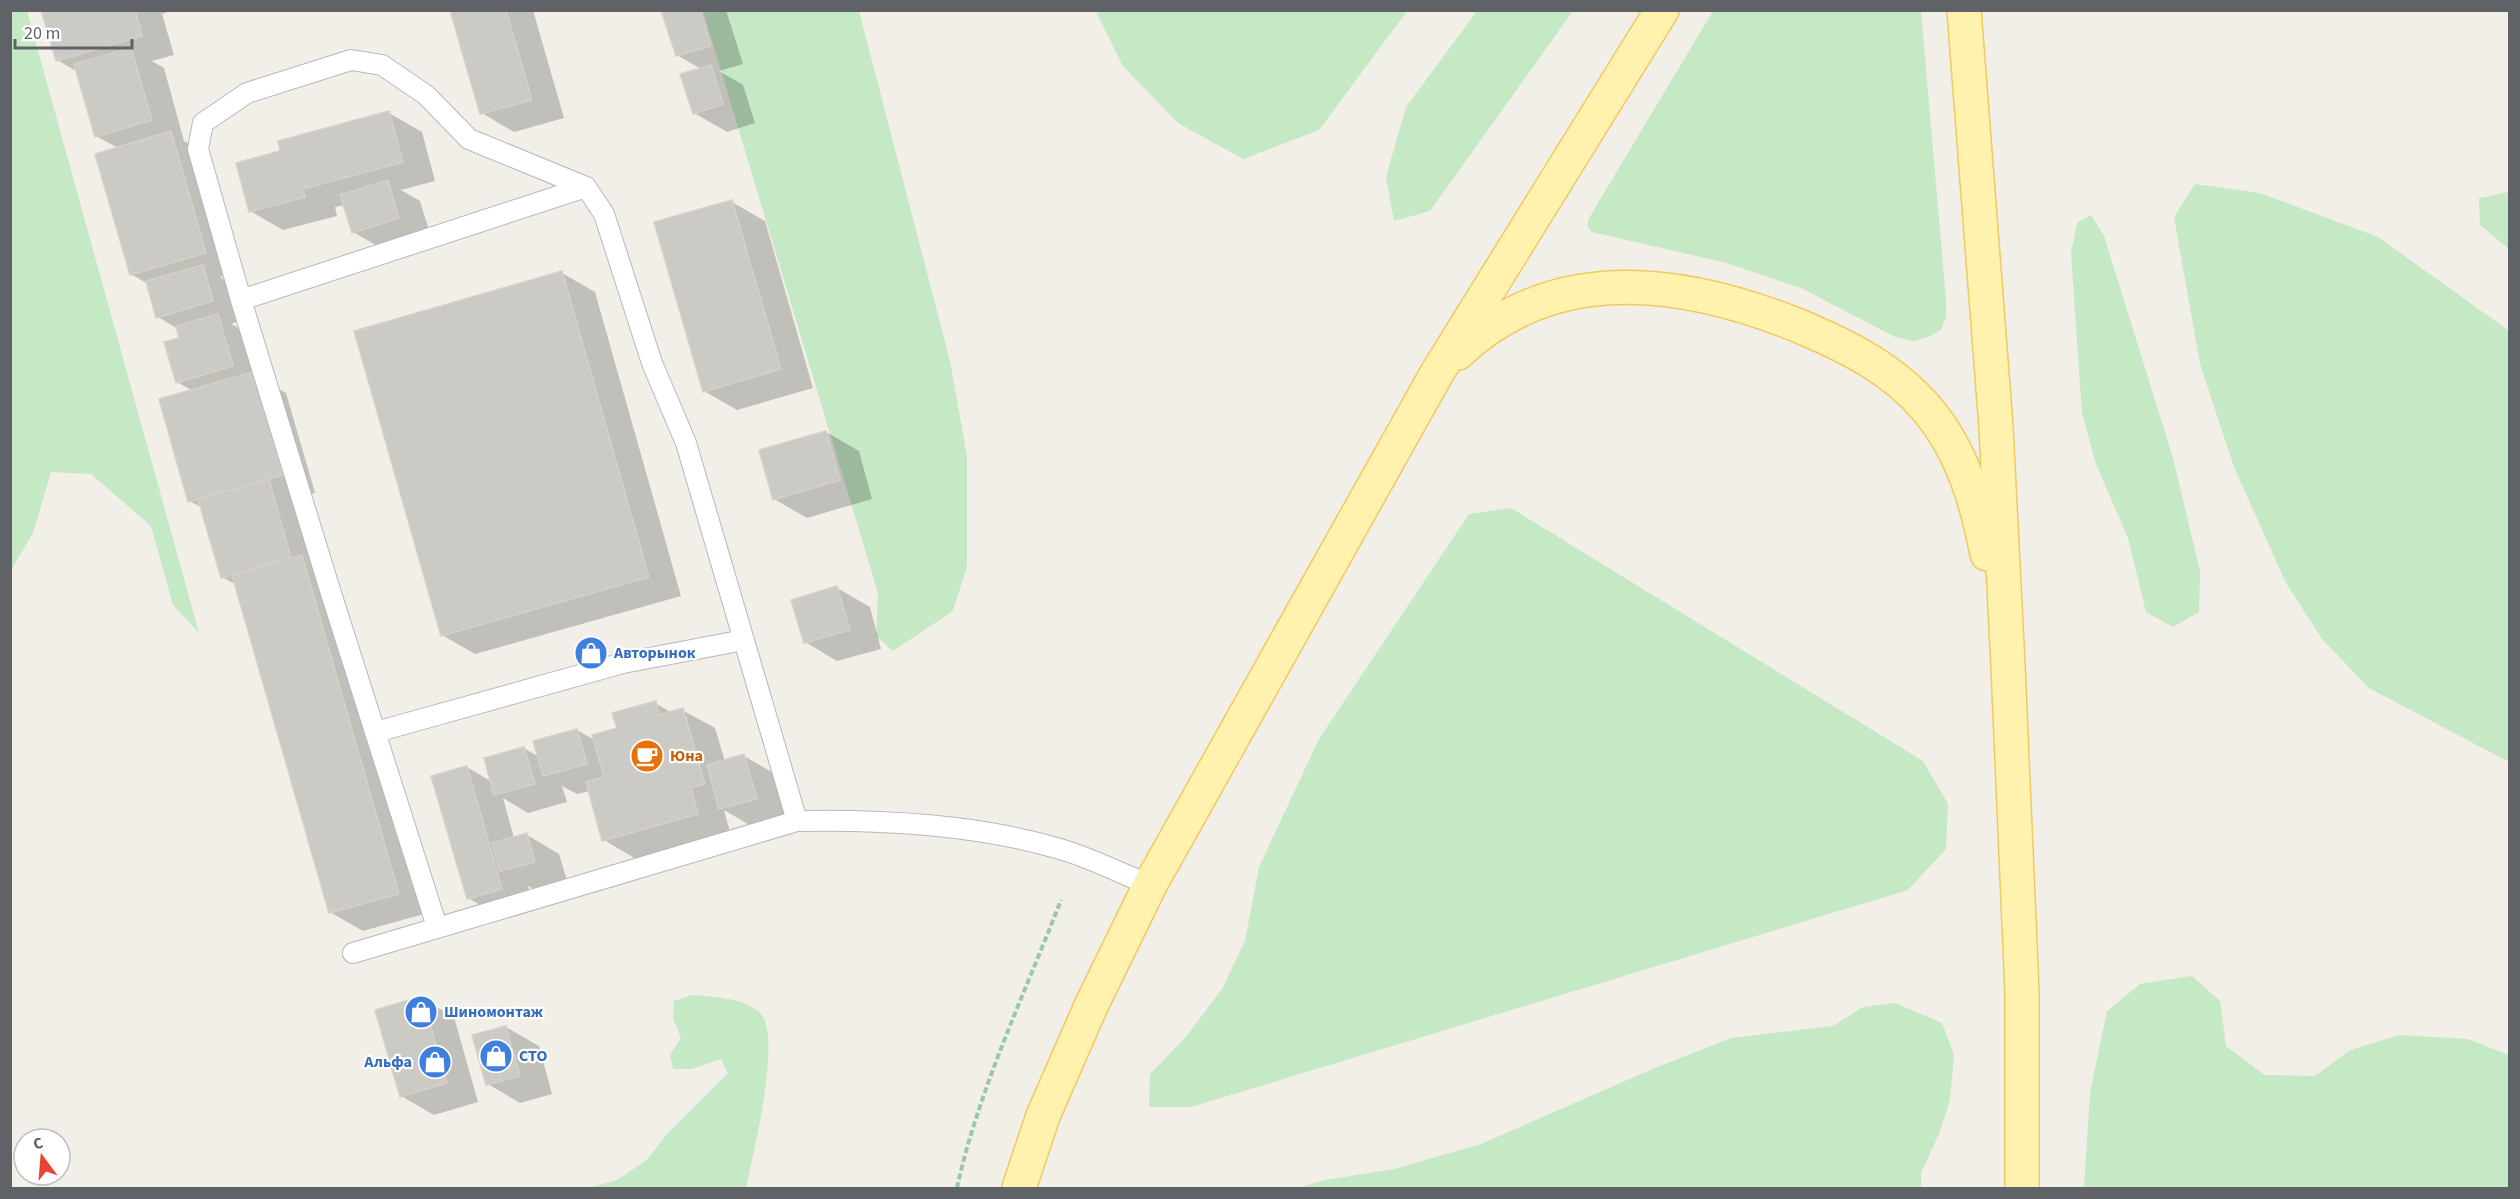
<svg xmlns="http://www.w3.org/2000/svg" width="2520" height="1199" font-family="'Source Sans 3',sans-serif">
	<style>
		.green { fill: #c5e8c5 }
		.shadow { fill: #0003 }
		.building { fill: #cccac5; stroke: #d6d1c6; stroke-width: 1.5 }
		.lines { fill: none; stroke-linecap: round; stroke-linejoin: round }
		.lane-casing { stroke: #b5b8bc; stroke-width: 22 }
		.primary-casing { stroke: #f2c960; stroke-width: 36 }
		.path { stroke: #9cc7a9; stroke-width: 4; stroke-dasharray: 6 3; stroke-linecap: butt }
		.lane { stroke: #fff; stroke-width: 20 }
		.primary { stroke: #fff2af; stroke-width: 33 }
		.labels { text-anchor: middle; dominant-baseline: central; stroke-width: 4.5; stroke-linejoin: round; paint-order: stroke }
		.shop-label { font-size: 16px; font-weight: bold; fill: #366cbe; stroke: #fff; text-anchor: start }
		.food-label { font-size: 16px; font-weight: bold; fill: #c56008; stroke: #fff; text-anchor: start }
	</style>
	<rect width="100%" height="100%" fill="#f1efe8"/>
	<path class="green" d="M27 11 199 633 173 605 151 526 91 474 51 472 33 533 11 570 10 11Z
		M703 11H859L950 361 967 456V566L953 611 893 651 876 636 878 593Z
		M1096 11H1407L1319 130 1243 159 1178 123 1122 65Z
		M1477 11H1573L1430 211 1394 221 1386 177 1406 107Z
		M1713 11H1921L1946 300V317L1941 330 1928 337 1914 341 1895 337 1801 288 1727 263 1592 232 1588 227V220Z
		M2195 184 2260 193 2378 237 2509 331V762L2369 688 2322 639 2286 583 2234 467 2200 364 2174 217Z
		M2509 192H2510L2509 249 2480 225 2479 198Z
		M2091 215 2104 236 2173 458 2200 571 2199 612 2173 627 2146 612 2128 538 2096 464 2082 413 2071 253 2077 223Z
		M1511 508 1923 761 1948 804 1946 849 1908 890 1191 1107H1149L1150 1074 1186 1037 1222 989 1245 941 1259 867 1319 739 1469 514Z
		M2192 976 2220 1001 2226 1046 2265 1075 2315 1076 2350 1050 2400 1035 2468 1039 2509 1055V1188H2084L2090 1093 2107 1011 2140 984Z
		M692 995C714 997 740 997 759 1012 784 1032 752 1158 746 1188H589L617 1180 647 1160 667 1134 728 1073 721 1059 692 1069H673L670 1055 681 1038 673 1018 674 1001Z
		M1895 1003 1942 1023 1954 1055 1950 1100 1939 1134 1921 1173V1188H1300L1320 1181 1394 1169 1481 1144 1650 1070 1731 1038 1833 1026 1863 1007Z"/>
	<path class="shadow" d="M43 10H173L162 14 174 55 152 61 164 68 184 141 203 152 238 272 220 277 235 286 245 319 231 324 251 335 263 380 286 393 315 493 300 497 431 912 363 931 330 912 237 585 222 577 203 508 189 501 193 391 177 382 181 339 178 329 158 317 148 284 131 274 118 148 96 136 78 72 57 60Z
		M452 10H533L564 118 514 132 482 113Z
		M663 10H726L743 64 719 71 743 85 755 123 727 132 694 113 701 69 677 55Z
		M389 113 422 132 435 181 401 190 420 201 431 237 386 251 353 232 345 205 335 207 337 216 283 230 250 211 282 152Z
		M732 202 765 221 813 388 737 410 704 391Z
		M562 273 595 292 681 596 475 654 442 635Z
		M826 432 859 451 872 499 807 518 774 499Z
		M837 588 870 607 881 649 837 661 805 642Z
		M655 703 672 713 682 710 715 728 725 761 744 756 777 775 789 817 753 827 724 810 730 832 636 859 604 840 590 791 577 794 562 786 567 802 528 813 503 798 514 838 527 835 559 854 567 880 534 889 528 886 534 908 501 917 468 898 467 767 492 782 524 748 539 757 577 730 596 741Z
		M421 998 454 1017 478 1102 434 1115 401 1096Z
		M506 1027 539 1046 552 1094 520 1103 488 1084Z"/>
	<path class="building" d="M41 10H135L142 36 56 61Z
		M450 10H506L532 100 480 114Z
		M661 10H700L711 46 676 56Z
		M131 48 152 120 95 137 74 64Z
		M711 65 723 104 693 114 680 74Z
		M389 111 403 162 303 189 305 197 249 212 236 163 280 151 278 141Z
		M171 131 206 253 130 275 95 154Z
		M388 180 399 218 352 233 340 195Z
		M732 200 781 369 703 392 654 222Z
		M203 265 213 301 156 318 146 281Z
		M562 271 649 577 441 636 354 331Z
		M218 314 233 366 176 383 164 342 179 338 176 326Z
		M253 372 283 475 188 502 159 399Z
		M826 431 840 480 773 500 759 450Z
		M269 479 291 558 221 578 198 499Z
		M302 555 399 894 329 913 232 575Z
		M837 586 850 630 804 643 791 600Z
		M656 701 659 715 683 708 705 784 691 788 698 814 602 841 586 782 604 777 592 735 617 728 612 713Z
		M577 729 587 764 543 776 533 741Z
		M524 747 535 784 494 795 484 758Z
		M744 754 757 799 719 809 707 765Z
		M467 766 502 889 467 899 431 776Z
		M527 833 535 862 500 871 492 843Z
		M422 996 447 1083 400 1097 375 1010Z
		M506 1026 520 1076 486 1085 472 1035Z"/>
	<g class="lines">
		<defs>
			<path id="lane" d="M586 187 241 300 198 149 203 123 247 93 351 60 382 65 426 95 469 139 586 187 604 214 652 363 686 443 797 821
				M241 300 330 590 437 927
				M376 732 623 663 744 640
				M353 953 797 821C880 819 980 825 1060 849 1091 858 1120 873 1150 885"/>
			<path id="primary" d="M1964 10 1996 427 2008 666 2022 992V1188
				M1458 353C1556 260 1685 280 1799 326 1847 346 1893 369 1927 409 1962 450 1977 502 1987 554
				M1019 1188 1043 1116 1091 1006 1150 885 1437 373 1662 10"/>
		</defs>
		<use href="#lane" class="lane-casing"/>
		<use href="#primary" class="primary-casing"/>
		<path class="path" d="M957 1188C978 1091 1025 993 1061 900"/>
		<use href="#lane" class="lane"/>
		<use href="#primary" class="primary"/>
	</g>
	<defs>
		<symbol id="shop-disc" viewBox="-11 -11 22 22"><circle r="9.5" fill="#3f7fe0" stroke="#fff"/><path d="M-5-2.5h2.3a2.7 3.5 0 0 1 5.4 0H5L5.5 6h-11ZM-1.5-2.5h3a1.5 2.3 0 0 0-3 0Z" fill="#fff"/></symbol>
		<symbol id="cafe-disc" viewBox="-11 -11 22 22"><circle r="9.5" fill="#e8710a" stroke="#fff"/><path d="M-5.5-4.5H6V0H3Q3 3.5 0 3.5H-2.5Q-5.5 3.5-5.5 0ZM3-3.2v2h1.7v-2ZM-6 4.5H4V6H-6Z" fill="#fff"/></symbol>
	</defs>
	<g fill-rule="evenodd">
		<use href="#shop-disc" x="572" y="634" width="38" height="38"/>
		<use href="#cafe-disc" x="628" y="737" width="38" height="38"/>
		<use href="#shop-disc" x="402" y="993" width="38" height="38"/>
		<use href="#shop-disc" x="477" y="1037" width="38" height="38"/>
		<use href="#shop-disc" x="416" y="1043" width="38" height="38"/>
	</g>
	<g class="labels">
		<g class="shop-label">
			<text x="614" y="653">Авторынок</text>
			<text x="444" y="1012">Шиномонтаж</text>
			<text x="519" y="1056">СТО</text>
			<text x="412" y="1062" text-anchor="end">Альфа</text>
		</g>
		<g class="food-label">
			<text x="670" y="756">Юна</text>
		</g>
	</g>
	<rect width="2520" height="1199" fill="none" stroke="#5f6368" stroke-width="24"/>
	<g transform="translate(42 1157) rotate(344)"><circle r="28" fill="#ffffff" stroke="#bfc1c3" stroke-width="1.5"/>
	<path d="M0-4.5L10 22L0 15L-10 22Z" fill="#ea4335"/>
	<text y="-9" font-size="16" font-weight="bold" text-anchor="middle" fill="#5f6368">С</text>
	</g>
	<path d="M15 39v9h117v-9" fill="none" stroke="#5f6368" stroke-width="3"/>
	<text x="24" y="39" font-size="18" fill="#5f6368" stroke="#ffffff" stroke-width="4.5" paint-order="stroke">20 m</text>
</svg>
